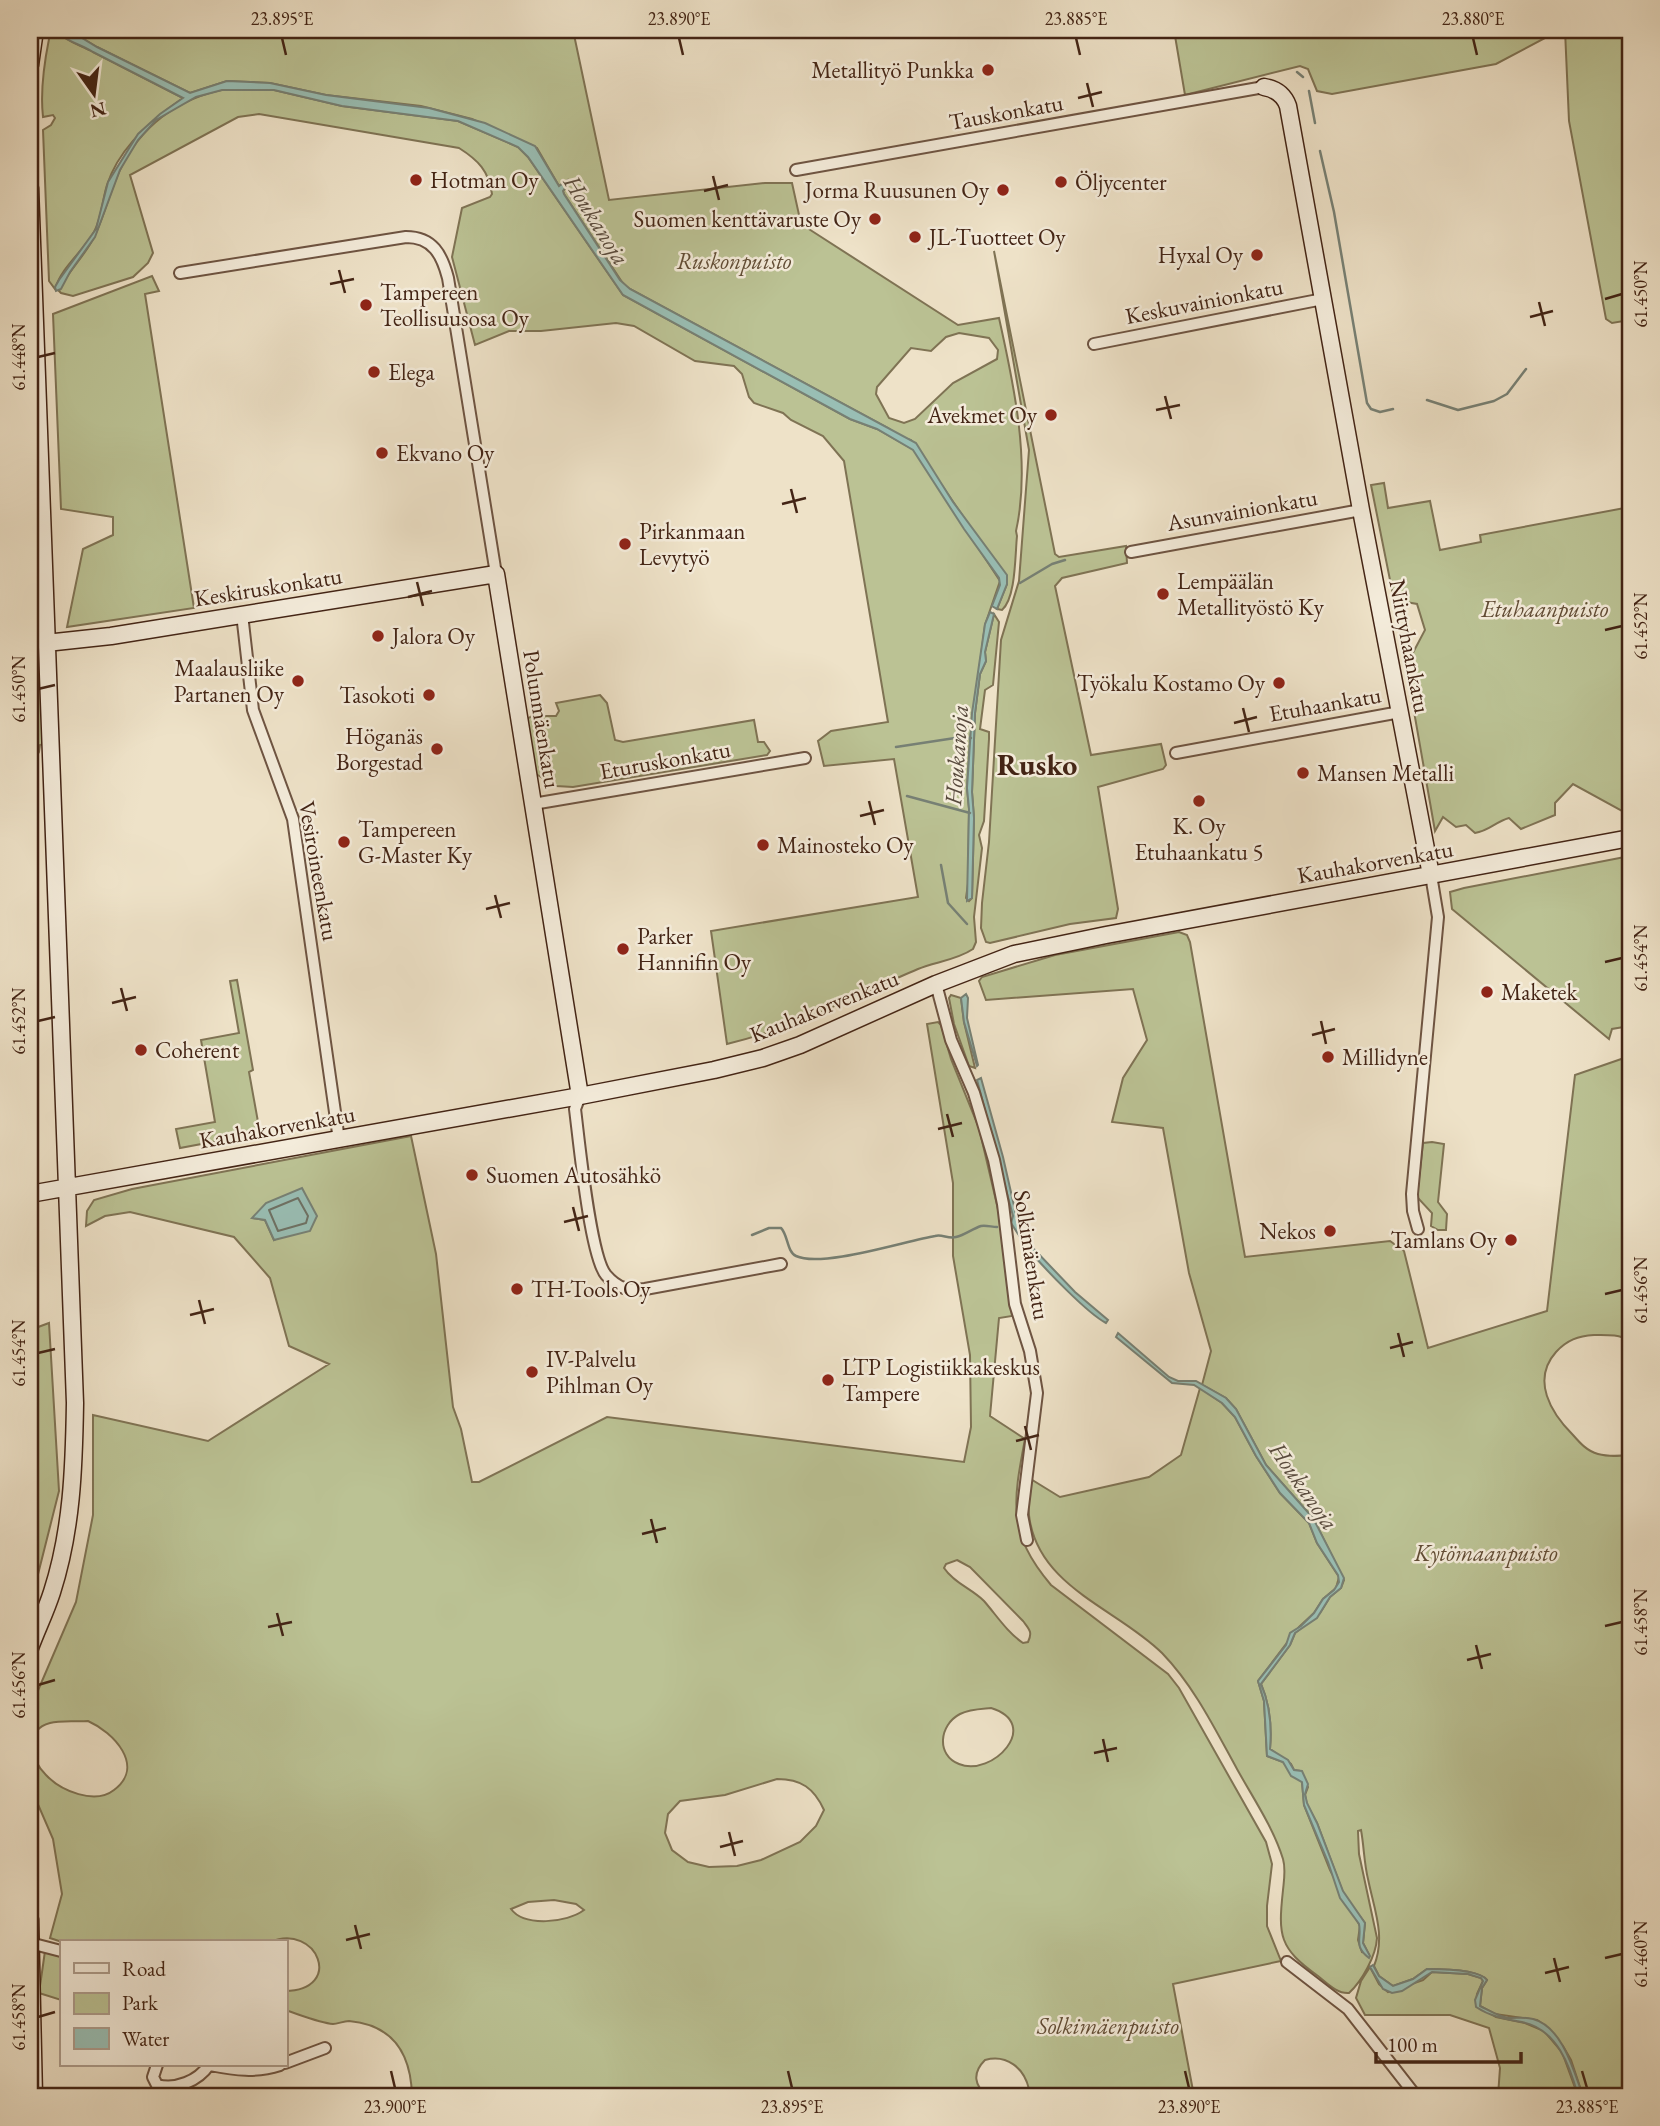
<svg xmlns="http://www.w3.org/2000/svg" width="1660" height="2126" font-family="'EB Garamond',serif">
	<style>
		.green { fill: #bbc294; stroke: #7f7354; stroke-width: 2; fill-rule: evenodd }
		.water { fill: #99beb4; stroke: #778074; stroke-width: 2 }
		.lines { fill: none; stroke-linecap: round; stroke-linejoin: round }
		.shore { stroke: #6e7164; stroke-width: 2 }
		.stream { stroke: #778074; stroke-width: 2.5 }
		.street-casing { stroke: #6e5442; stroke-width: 14 }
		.secondary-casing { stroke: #432415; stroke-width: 19 }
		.street { stroke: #f4ecdb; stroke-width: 10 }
		.secondary { stroke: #f4ecdb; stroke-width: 16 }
		.ticks { fill: none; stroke: #432415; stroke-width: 2.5 }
		.poi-dot { fill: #8f2418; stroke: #f4ecdb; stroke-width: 2.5 }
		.labels { text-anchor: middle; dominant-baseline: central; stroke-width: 5; stroke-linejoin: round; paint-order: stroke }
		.poi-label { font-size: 23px; fill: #432415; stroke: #f4ecdb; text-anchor: start }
		.street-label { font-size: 23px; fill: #432415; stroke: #f4ecdb }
		.park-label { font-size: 23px; font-style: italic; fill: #614c35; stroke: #f4ecdb }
		.water-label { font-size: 24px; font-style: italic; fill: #584a3d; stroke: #f4ecdb }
		.district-label { font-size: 30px; font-weight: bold; fill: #432415; stroke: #f4ecdb }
		.neatline { fill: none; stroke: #432415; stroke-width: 2.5 }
		.ticks-label { font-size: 18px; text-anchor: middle; fill: #432415 }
	</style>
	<rect width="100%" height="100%" fill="#eee2c8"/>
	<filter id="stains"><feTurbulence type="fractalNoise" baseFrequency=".00286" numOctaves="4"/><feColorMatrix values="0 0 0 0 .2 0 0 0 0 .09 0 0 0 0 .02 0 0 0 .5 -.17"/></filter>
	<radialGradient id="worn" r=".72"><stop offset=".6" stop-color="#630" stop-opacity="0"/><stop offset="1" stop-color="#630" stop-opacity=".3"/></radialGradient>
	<path class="green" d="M73 30H573L609 200 765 183H792L801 224 958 325 999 318C1014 385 1031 464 1016 531L1017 536C1015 555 1016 598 1002 610L997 609 1007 584 1001 568 969 525 911 440 901 437 888 428 630 289 624 285 564 194 563 191 570 183 568 180 559 186 537 148 472 119 421 106 326 95 270 83 227 81 190 93 97 47 82 38ZM959 333 989 338 998 350 997 359 953 383 915 419 904 423 889 418 876 394 877 387 911 348 931 351 946 337Z
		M1174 30H1560L1496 64 1332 94 1317 91 1308 69 1300 66 1185 95Z
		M1565 30H1630V320L1612 323 1606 319 1569 121Z
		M59 33C69 43 81 45 93 52L183 98C152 119 119 147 107 185 102 201 102 217 94 232 83 252 62 266 55 289L49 281 43 130 51 125 55 118 53 115 43 117C40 91 44 64 49 39L52 35Z
		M226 89 274 90 342 106 458 121 518 147 528 157 623 295 850 419 877 429 914 450 1000 581 985 625 970 739 967 788 969 809 968 884 966 898 969 901 972 898 974 818 972 792 975 713 980 674 986 661 985 652 994 614 999 622 993 685 985 690 980 729 989 732V739L984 821 979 835 982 848 974 917 976 942 973 949C957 960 935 962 918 969 854 996 795 1028 727 1044L711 931 918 897 894 759 824 766 818 741 831 731 888 722 844 461 823 436 791 420 783 413 754 403 749 397 742 374 734 366 695 361 634 326 616 323 541 331H509L475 345 452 257 462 208 490 197 492 194C489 171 478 160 459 148L259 114 238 117 130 175 153 253 148 263 133 277 73 296 61 293 59 291 63 283C73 266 89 250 96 233 105 213 110 192 119 172 139 127 178 98 226 89Z
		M994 251 1055 554 1059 557 1126 546 1127 563 1062 578 1055 586 1091 755 1161 744 1166 765 1163 769 1098 787 1118 909 1116 918 1070 924 990 943 986 942 981 928 982 903 989 842 1001 640 1019 581 1029 450Z
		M152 276 159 291 145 294 194 608 67 627 83 549 113 535V517L61 509 53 314Z
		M30 372 38 612H30Z
		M1384 483 1388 508 1430 501 1440 550 1481 542 1480 535 1630 507V809L1622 811 1573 784 1555 803V815L1521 829 1509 818C1495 822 1489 831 1475 833L1466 825 1456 827 1443 817 1435 831 1406 666 1425 630 1417 604 1394 600 1371 485Z
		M30 650 39 658 41 663 44 744 40 745 39 752 30 768Z
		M600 695 607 703 615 740 623 742 754 720 758 742H764L770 751 767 755 573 787 556 786 536 774 527 719 532 716H556L559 711 556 703Z
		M1630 856V1026L1612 1029 1609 1039 1452 909 1450 892 1464 888Z
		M1179 932 1187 935 1190 942 1245 1257 1390 1241 1404 1251 1428 1348 1547 1311 1575 1075 1630 1056V1341C1619 1334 1606 1335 1594 1335 1578 1336 1567 1340 1556 1352 1531 1380 1551 1413 1573 1435 1580 1443 1587 1451 1598 1454 1609 1457 1619 1456 1630 1455V2096H1583L1571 2060 1563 2046 1543 2024 1537 2020 1495 2014 1480 2006 1482 1988 1487 1980C1478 1969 1442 1969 1427 1969L1413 1979 1393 1986 1379 1976 1374 1966C1386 1936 1374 1909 1368 1879 1364 1863 1364 1846 1361 1830L1358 1831 1359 1854 1377 1938C1376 1956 1362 1981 1349 1993 1337 1994 1327 1983 1318 1976 1279 1948 1278 1936 1283 1890 1284 1880 1286 1869 1283 1859 1273 1827 1253 1798 1237 1769 1215 1729 1194 1686 1162 1653 1118 1609 1037 1587 1029 1515 1027 1503 1029 1490 1029 1478L1060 1497 1149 1477 1181 1455 1200 1388 1222 1403 1235 1417 1256 1456 1280 1493 1309 1523 1317 1543 1339 1577 1336 1588 1323 1599 1314 1613 1299 1627 1258 1681 1264 1701 1267 1756 1283 1762 1302 1782 1304 1805 1330 1870 1360 1926 1358 1940 1362 1952 1368 1953 1363 1943 1365 1923 1344 1895 1317 1823 1307 1805 1305 1795 1308 1787 1300 1771 1294 1770 1291 1764 1270 1749C1272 1726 1270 1705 1261 1684L1290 1645 1295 1633 1320 1613 1330 1597 1341 1588 1344 1580 1313 1518 1266 1465 1236 1409 1226 1398 1202 1385 1211 1351 1189 1273 1163 1128 1112 1122 1123 1078 1147 1040 1133 989 986 1000 979 981 982 977 1055 955Z
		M237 980 253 1070 249 1072 260 1133 180 1148 176 1129 215 1122 201 1040 239 1033 230 981Z
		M951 995 961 998 964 1022 975 1068 969 1066 954 1024 949 998Z
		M938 1022 941 1025 951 1059 979 1128 1001 1222 1012 1316 999 1318 990 1416 1025 1439C1013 1502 1007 1533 1051 1585L1168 1674 1179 1688 1266 1842 1272 1864 1267 1906V1926L1281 1961 1173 1984 1194 2096H1026L1029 2089C1024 2068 1007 2054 985 2060 972 2073 974 2086 988 2096H412C411 2055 394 2025 349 2021 343 2021 338 2024 333 2024 320 2023 298 2014 285 2010V1991C345 1990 317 1922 270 1942H62L50 1938 62 1894 53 1839 30 1786V1709L76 1602 93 1515V1415L208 1441 329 1364 289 1346 270 1278 234 1237 130 1212 105 1216 86 1226 87 1211 94 1200 132 1189 411 1136 436 1254 453 1407 461 1429 472 1482H479L607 1417 964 1462 971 1427 970 1355 953 1256V1183L927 1024ZM317 1216 274 1240 265 1220 253 1218ZM957 1560 970 1567 1023 1621C1029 1629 1033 1632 1028 1642L1023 1643C1007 1632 997 1616 984 1601 972 1589 954 1583 944 1568L946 1564ZM991 1708C1043 1724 992 1778 959 1764 936 1755 939 1725 960 1714 970 1709 981 1709 991 1708ZM88 1721C113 1732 146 1766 114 1790 95 1805 61 1791 46 1775 30 1760 24 1730 50 1723 61 1720 76 1722 88 1721ZM777 1779C801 1779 814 1788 824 1810L816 1826 800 1842 761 1860 737 1866 709 1867 688 1862 672 1850 665 1833 668 1814 680 1801 725 1795ZM554 1900 576 1904 584 1910C567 1923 524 1927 511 1909L528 1902Z
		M1432 1142 1444 1144 1438 1202 1447 1214 1446 1230H1438L1431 1226 1432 1213 1417 1197 1423 1143Z
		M49 1323 59 1491 30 1606V1330Z
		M45 1951 61 1955V2000L39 1993Z
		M1370 1967 1379 1984 1388 1992 1423 1980 1432 1972 1468 1974 1481 1978 1483 1981 1477 1994 1476 2005 1496 2017 1525 2023 1544 2031 1562 2052 1578 2096H1498L1500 2068 1489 2028 1450 2015H1365L1356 1998 1361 1981Z"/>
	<path class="water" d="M60 30H73L82 38 97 47 190 93 227 81 270 83 326 95 429 108 485 123 535 146 559 186 568 180 570 181 563 191 564 194 620 280 630 289 916 443 953 502 1007 575V584L997 609 992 606 1000 585 999 578 964 529 913 450 877 429 850 419 623 295 528 157 518 147 458 121 342 106 274 90H222L196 97 156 120 138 140 120 170 95 237 70 272 61 289 56 291 55 287 59 280 96 229 108 182 138 134 160 114 183 98 93 52C82 45 71 43 59 34Z
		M990 612 994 614 985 652 986 661 980 674 975 713 972 792 974 818 972 898 967 901 969 809 967 788 972 713 985 624Z
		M966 994 968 998 967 1018 978 1065 977 1066 964 1022 961 998Z
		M981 1078 1003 1157 1018 1223 1026 1236 1022 1240 1011 1223 1013 1216 977 1080Z
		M302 1188 317 1216 310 1231 274 1240 265 1220 252 1218 266 1203Z
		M1032 1247 1075 1292 1108 1320 1106 1323C1087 1313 1045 1269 1029 1250Z
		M1118 1333 1169 1377 1178 1381H1196L1226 1398 1236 1409 1266 1465 1313 1518 1344 1578 1341 1588 1330 1597 1317 1618 1295 1633 1290 1645 1261 1684C1270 1705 1272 1727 1270 1749L1288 1760 1294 1770 1302 1771 1308 1784 1305 1794 1307 1803 1317 1823 1343 1891 1365 1923 1363 1943 1370 1956 1369 1958C1353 1946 1362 1939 1359 1924L1340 1898 1328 1862 1304 1805 1302 1782 1291 1776 1283 1762 1267 1756 1264 1701 1258 1681 1286 1645 1290 1633 1301 1626 1314 1613 1323 1599 1334 1590 1339 1582 1338 1575 1317 1543 1309 1523 1280 1493 1256 1456 1235 1417 1222 1403 1194 1385 1172 1383 1116 1337Z
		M1373 1965 1379 1976 1393 1986 1413 1979 1427 1969C1442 1969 1479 1969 1487 1980L1482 1988 1480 2006C1490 2011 1501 2018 1511 2018 1519 2018 1525 2017 1533 2019 1563 2027 1574 2072 1583 2096H1578C1570 2066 1557 2029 1522 2022 1506 2019 1491 2017 1476 2007L1475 2000 1483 1981 1481 1978 1468 1974 1432 1972 1402 1991 1392 1993 1383 1989 1370 1967Z"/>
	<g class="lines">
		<path class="shore" d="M298 1198 308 1216 306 1223 278 1231 269 1210Z"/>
		<path class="stream" d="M1297 72 1303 77
			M1309 91 1315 123
			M1320 151 1334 212 1367 403 1371 409 1380 412 1393 409
			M1427 400 1458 410 1494 401 1507 394 1526 369
			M1020 583 1052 564 1065 560
			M896 747 955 738H971
			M907 796 970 813
			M941 865 948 903 967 924
			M752 1235 769 1228H781C788 1235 787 1252 796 1256 822 1268 905 1241 935 1236 942 1234 948 1239 956 1237 965 1235 972 1229 981 1226 986 1225 992 1227 997 1227"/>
		<defs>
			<path id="street" d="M796 170 1264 87
				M180 273 406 237C433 237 442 255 448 278L496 574
				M1094 344 1323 299
				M1131 552 1361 510
				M242 614 253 710 293 819 339 1140
				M1176 753 1400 712
				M533 804 805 758
				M936 984 951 1040 974 1093 994 1160 1003 1204 1015 1304 1030 1351 1037 1393 1022 1515 1027 1540
				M580 1096 575 1109C579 1140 590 1256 606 1275 618 1289 629 1291 645 1289L781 1264
				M1418 1229 1413 1211 1412 1194 1438 917 1431 875
				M30 1943 61 1951
				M1287 1962 1348 2009 1416 2096
				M285 2063 325 2048
				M157 2065 153 2077 157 2085C176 2090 198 2081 209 2065
				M210 2065C236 2070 255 2073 280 2065"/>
			<path id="secondary" d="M30 65 35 30
				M1264 87C1276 89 1284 95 1288 106L1361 510 1431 875
				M30 188 75 1403C74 1467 72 1530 52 1592 46 1611 37 1629 30 1648
				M46 643 111 636 496 574 580 1096
				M30 1194 580 1096 714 1070 763 1058 800 1045 936 984 1014 954 1106 935 1630 838
				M30 1919 34 2096"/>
		</defs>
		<use href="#street" class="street-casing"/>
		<use href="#secondary" class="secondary-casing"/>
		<use href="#street" class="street"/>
		<use href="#secondary" class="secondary"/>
	</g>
	<path class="ticks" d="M282 38 286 55M679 38 683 55M1076 38 1080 55M1473 38 1477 55M1087 83 1093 107M1078 98 1102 92M713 176 719 200M704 191 728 185M339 270 345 293M330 284 354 279M1605 299 1622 294M1539 302 1545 326M1530 317 1553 311M38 357 55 353M1165 396 1171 419M1156 410 1180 405M791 489 797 513M782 504 806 498M417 582 423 606M408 597 432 591M1605 630 1622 626M38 689 55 685M1243 708 1249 732M1234 723 1257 717M869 801 875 825M860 816 884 810M495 895 501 918M486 909 510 903M1605 962 1622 958M121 988 127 1011M112 1003 136 997M38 1021 55 1017M1321 1021 1326 1044M1312 1035 1335 1029M947 1114 953 1137M938 1129 962 1123M573 1207 579 1231M564 1222 588 1216M1605 1294 1622 1290M199 1300 205 1324M190 1315 214 1309M1398 1333 1404 1357M1390 1348 1413 1342M38 1353 55 1349M1025 1426 1031 1450M1016 1441 1039 1435M651 1519 657 1543M642 1534 666 1528M277 1613 283 1636M1605 1626 1622 1622M268 1627 292 1622M1476 1645 1482 1669M1467 1660 1491 1654M38 1685 55 1680M1103 1739 1108 1762M1094 1753 1117 1748M729 1832 735 1856M720 1847 743 1841M355 1925 361 1949M346 1940 370 1934M1554 1958 1560 1982M1605 1958 1622 1954M1545 1973 1569 1967M38 2017 55 2012M391 2071 395 2088M788 2071 792 2088M1185 2071 1189 2088M1582 2071 1587 2088"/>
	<g class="poi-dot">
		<circle cx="988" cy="70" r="7"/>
		<circle cx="416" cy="180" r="7"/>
		<circle cx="1061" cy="182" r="7"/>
		<circle cx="1003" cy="190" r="7"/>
		<circle cx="875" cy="219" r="7"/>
		<circle cx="915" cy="237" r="7"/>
		<circle cx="1257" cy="255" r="7"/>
		<circle cx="366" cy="305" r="7"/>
		<circle cx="374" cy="372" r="7"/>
		<circle cx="1051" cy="415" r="7"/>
		<circle cx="382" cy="453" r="7"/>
		<circle cx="625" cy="544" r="7"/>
		<circle cx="1163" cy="594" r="7"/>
		<circle cx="378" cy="636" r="7"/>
		<circle cx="298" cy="681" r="7"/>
		<circle cx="1279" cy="683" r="7"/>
		<circle cx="429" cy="695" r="7"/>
		<circle cx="437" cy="749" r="7"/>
		<circle cx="1303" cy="773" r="7"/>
		<circle cx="1199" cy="801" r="7"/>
		<circle cx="344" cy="842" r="7"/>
		<circle cx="763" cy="845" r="7"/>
		<circle cx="623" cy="949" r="7"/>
		<circle cx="1487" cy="992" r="7"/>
		<circle cx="141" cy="1050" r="7"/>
		<circle cx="1328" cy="1057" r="7"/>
		<circle cx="472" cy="1175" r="7"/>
		<circle cx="1330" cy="1231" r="7"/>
		<circle cx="1511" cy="1240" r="7"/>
		<circle cx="517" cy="1289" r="7"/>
		<circle cx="532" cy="1372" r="7"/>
		<circle cx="828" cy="1380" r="7"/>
	</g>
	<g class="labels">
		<g class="poi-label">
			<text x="974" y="70" text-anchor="end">Metallityö Punkka</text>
			<text x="430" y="180">Hotman Oy</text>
			<text x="1075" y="182">Öljycenter</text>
			<text x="989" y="190" text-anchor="end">Jorma Ruusunen Oy</text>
			<text x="861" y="219" text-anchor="end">Suomen kenttävaruste Oy</text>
			<text x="929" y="237">JL-Tuotteet Oy</text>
			<text x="1243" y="255" text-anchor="end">Hyxal Oy</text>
			<text x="380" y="292">Tampereen<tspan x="380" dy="26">Teollisuusosa Oy</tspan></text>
			<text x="388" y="372">Elega</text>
			<text x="1037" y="415" text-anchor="end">Avekmet Oy</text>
			<text x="396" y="453">Ekvano Oy</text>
			<text x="639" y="531">Pirkanmaan<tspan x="639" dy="26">Levytyö</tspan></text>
			<text x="1177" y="581">Lempäälän<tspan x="1177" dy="26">Metallityöstö Ky</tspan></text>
			<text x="392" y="636">Jalora Oy</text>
			<text x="284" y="668" text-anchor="end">Maalausliike<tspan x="284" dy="26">Partanen Oy</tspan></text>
			<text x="1265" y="683" text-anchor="end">Työkalu Kostamo Oy</text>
			<text x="415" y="695" text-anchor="end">Tasokoti</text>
			<text x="423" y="736" text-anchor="end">Höganäs<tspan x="423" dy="26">Borgestad</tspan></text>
			<text x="1317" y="773">Mansen Metalli</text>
			<text x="1199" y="826" text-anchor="middle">K. Oy<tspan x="1199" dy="26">Etuhaankatu 5</tspan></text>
			<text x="358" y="829">Tampereen<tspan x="358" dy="26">G-Master Ky</tspan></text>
			<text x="777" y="845">Mainosteko Oy</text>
			<text x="637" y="936">Parker<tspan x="637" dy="26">Hannifin Oy</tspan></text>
			<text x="1501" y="992">Maketek</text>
			<text x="155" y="1050">Coherent</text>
			<text x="1342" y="1057">Millidyne</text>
			<text x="486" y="1175">Suomen Autosähkö</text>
			<text x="1316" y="1231" text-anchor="end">Nekos</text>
			<text x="1497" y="1240" text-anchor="end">Tamlans Oy</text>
			<text x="531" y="1289">TH-Tools Oy</text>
			<text x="546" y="1359">IV-Palvelu<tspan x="546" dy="26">Pihlman Oy</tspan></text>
			<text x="842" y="1367">LTP Logistiikkakeskus<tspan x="842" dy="26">Tampere</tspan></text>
		</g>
		<g class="street-label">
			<text transform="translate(1006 112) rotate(-10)">Tauskonkatu</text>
			<text transform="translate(1204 301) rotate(-11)">Keskuvainionkatu</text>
			<text transform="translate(1242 510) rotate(-10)">Asunvainionkatu</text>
			<text transform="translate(268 587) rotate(-9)">Keskiruskonkatu</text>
			<text transform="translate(1410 646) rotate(79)">Niittyhaankatu</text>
			<text transform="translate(1325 704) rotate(-10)">Etuhaankatu</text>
			<text transform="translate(542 719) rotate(81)">Polunmäenkatu</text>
			<text transform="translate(665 760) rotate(-10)">Eturuskonkatu</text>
			<text transform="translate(1375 862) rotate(-10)">Kauhakorvenkatu</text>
			<text transform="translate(319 871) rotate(80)">Vesiroineenkatu</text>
			<text transform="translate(824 1006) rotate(-22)">Kauhakorvenkatu</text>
			<text transform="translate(277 1127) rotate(-10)">Kauhakorvenkatu</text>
			<text transform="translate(1032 1255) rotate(81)">Solkimäenkatu</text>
		</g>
		<g class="park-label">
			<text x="734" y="261">Ruskonpuisto</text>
			<text x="1545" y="609">Etuhaanpuisto</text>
			<text x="1486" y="1553">Kytömaanpuisto</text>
			<text x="1108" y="2026">Solkimäenpuisto</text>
		</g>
		<g class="water-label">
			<text transform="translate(597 220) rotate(58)">Houkanoja</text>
			<text transform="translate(956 755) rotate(-86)">Houkanoja</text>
			<text transform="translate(1304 1486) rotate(55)">Houkanoja</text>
		</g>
		<g class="district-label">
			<text x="1037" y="764">Rusko</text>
		</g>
	</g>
	<rect width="1660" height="2126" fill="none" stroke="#eee2c8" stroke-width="77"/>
	<rect x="60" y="1940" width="228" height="126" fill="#f4ecdb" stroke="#ad9c8c" stroke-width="2"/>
	<rect x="74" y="1963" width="35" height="10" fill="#f4ecdb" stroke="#ad9c8c" stroke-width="2"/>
	<text x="122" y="1976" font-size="21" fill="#432415">Road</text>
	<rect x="74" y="1993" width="35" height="21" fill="#bbc294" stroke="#ad9c8c" stroke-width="2"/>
	<text x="122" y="2010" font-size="21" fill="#432415">Park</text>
	<rect x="74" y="2028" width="35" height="21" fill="#99beb4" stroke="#ad9c8c" stroke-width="2"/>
	<text x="122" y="2046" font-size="21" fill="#432415">Water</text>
	<g transform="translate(94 94) rotate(166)" stroke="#f4ecdb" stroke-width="5" paint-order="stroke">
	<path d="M0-5L12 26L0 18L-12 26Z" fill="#432415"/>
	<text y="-10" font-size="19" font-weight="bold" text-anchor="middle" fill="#432415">N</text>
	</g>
	<path d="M1376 2052v10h145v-10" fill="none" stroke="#432415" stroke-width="3.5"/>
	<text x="1387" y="2052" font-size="21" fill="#432415" stroke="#f4ecdb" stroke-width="5" paint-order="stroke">100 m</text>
	<rect x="38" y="38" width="1584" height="2050" class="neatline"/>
	<g class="ticks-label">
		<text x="282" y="25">23.895°E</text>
		<text x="679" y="25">23.890°E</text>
		<text x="1076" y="25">23.885°E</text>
		<text x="1473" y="25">23.880°E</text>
		<text transform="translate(1641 294) rotate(-90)" y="6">61.450°N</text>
		<text transform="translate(19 357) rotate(-90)" y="6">61.448°N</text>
		<text transform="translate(1641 626) rotate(-90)" y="6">61.452°N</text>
		<text transform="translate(19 689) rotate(-90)" y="6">61.450°N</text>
		<text transform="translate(1641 958) rotate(-90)" y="6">61.454°N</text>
		<text transform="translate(19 1021) rotate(-90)" y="6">61.452°N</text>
		<text transform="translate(1641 1290) rotate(-90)" y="6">61.456°N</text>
		<text transform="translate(19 1353) rotate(-90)" y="6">61.454°N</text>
		<text transform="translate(1641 1622) rotate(-90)" y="6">61.458°N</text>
		<text transform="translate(19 1685) rotate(-90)" y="6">61.456°N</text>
		<text transform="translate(1641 1954) rotate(-90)" y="6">61.460°N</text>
		<text transform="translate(19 2017) rotate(-90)" y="6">61.458°N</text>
		<text x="395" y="2113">23.900°E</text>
		<text x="792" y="2113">23.895°E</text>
		<text x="1189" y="2113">23.890°E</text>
		<text x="1587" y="2113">23.885°E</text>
	</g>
	<rect width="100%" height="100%" filter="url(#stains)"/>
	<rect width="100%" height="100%" fill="url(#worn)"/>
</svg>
